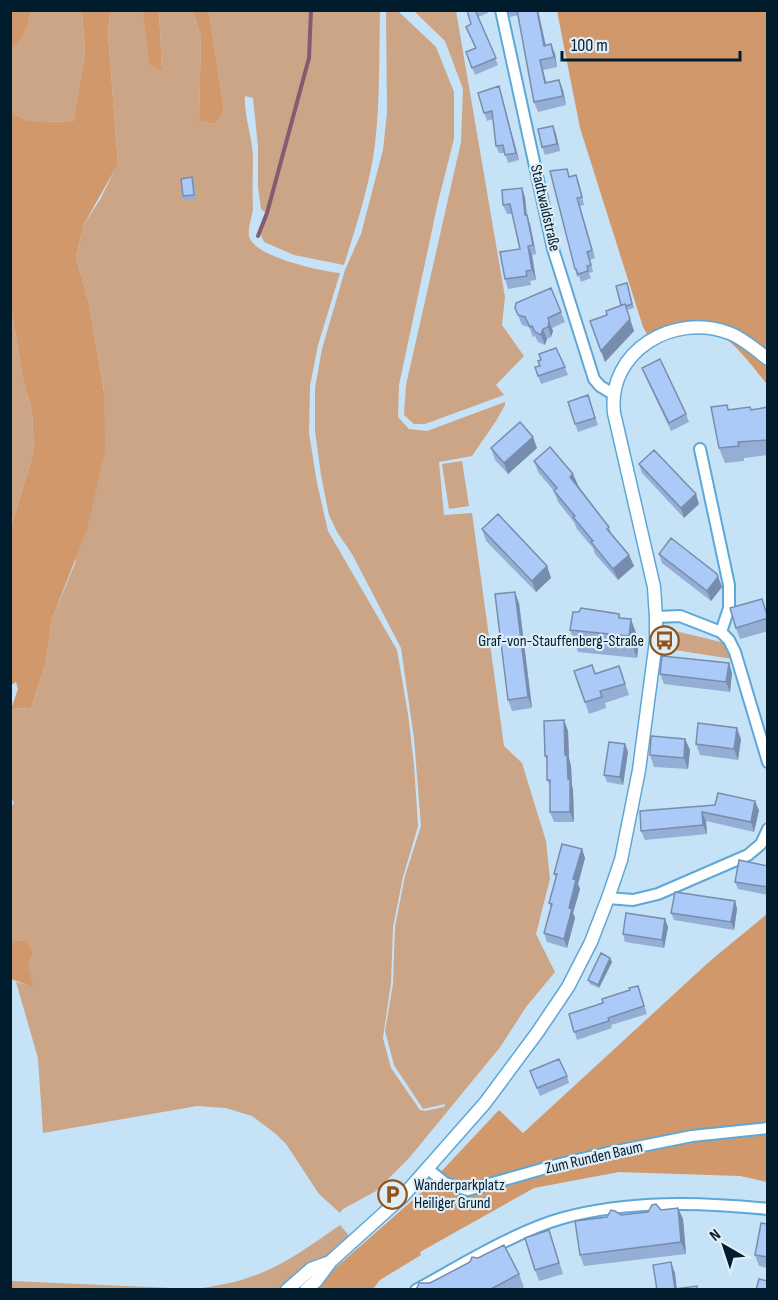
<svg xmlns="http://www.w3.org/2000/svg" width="778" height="1300" font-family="'Sofia Sans Condensed',sans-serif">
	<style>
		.green { fill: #cca486 }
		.forest { fill: #d1986b }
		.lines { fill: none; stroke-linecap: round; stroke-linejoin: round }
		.stream { stroke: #845c71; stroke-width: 4 }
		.minor-casing { stroke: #5ea7d6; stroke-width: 14 }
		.tertiary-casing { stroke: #5ea7d6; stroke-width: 15 }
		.minor { stroke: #fff; stroke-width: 10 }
		.tertiary { stroke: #fff; stroke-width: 12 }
		.wall { fill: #94aed5 }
		.shaded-wall { fill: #788dae }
		.building { fill: #accaf8; stroke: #788dae; stroke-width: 1.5 }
		.labels { text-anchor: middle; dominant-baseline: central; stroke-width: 4.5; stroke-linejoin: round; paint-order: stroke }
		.street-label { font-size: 16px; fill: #001c2d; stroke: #dfedf7 }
		.poi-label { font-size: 16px; fill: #001c2d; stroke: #dfedf7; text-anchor: end }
	</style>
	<rect width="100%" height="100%" fill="#c6e2f6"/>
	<path class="green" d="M31 11H82L85 53 73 122 29 121 11 113 10 48C23 42 29 24 31 11Z
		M110 11H143L147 28 162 69 159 11H193L201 37 199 121 215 124 224 111 209 11H380C379 55 380 100 375 144 370 185 356 226 344 265L294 255 264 242 260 233 266 213 261 209 258 187V147L253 98 245 96C244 116 252 136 253 156 253 173 252 190 253 207 253 216 246 230 250 239 260 258 320 271 340 273L318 345 310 386 309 433 317 483 328 531 397 650 408 714 414 765 418 826 403 877 393 927 391 983 383 1038 391 1068 420 1110 425 1111 444 1107 445 1104 423 1109 394 1065 385 1031 393 984 395 927 405 876 421 826 414 738 401 648 352 554 337 532 329 515 321 475 315 431V388L322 349 345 270 361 234 383 150 387 112 386 11H398L436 47 454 92V139L438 202 399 385 398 417 409 429 427 431 505 402V405L496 421 472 456 439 462 444 515 472 513 504 746 522 763 546 841 550 879 536 934 555 972 526 1007 501 1046 410 1157 376 1191 343 1209 340 1213 319 1194 286 1144 276 1134 252 1116 226 1108 197 1106 43 1133 38 1058 16 982 32 986 29 968 33 952 27 941H11L10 809 14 803 11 797V709L31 708 46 662 51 622 75 563 104 390 89 304 76 257 84 224 101 198 118 163 108 33Z
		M414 11H456L505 297 502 325 524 356 496 385 504 395 425 424H414L404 415 406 385 461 142 463 89 445 41Z
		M11 306 23 380 32 411 34 451 11 527Z
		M462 461 469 506 449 509 442 464Z
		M671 630 725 643 732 659 669 649Z
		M340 1225 351 1238C329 1257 301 1268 281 1289L11 1290V1281L195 1289C262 1281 287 1262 340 1225Z"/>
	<path class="forest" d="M11 10 31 11C29 24 23 42 11 48Z
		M82 11H110L108 33 118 164 84 224 76 257 89 304 104 391 105 451 87 529 51 622 46 662 31 708 11 709 18 689 16 682 10 686 11 527 34 451 32 411 23 380 11 306V113L29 121 73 122 85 53Z
		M143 11H159L162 70 150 65Z
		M193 11H209L224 111 215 124 199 121 201 37Z
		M557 11H767V384C756 371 739 348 726 339 708 325 672 337 654 346L643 327 580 128Z
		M767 914V1182L740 1176 619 1172 534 1188 420 1252 421 1255 380 1280 373 1289 310 1290 422 1192 499 1110 523 1133 710 961Z
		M11 941H27L33 952 29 968 33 987 11 979Z"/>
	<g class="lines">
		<path class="stream" d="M258 236 267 213 309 58 311 10"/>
		<defs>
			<path id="minor" d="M501 10 553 249 594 379 600 386 613 394
				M700 449 729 585V608L721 632
				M656 617 680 616 721 632 729 640 735 652 768 762
				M608 898 633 900 658 894 748 855 761 844 768 829
				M428 1169 445 1183 468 1190 560 1164 607 1153 692 1136 768 1128
				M416 1290C460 1266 516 1231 563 1218 629 1200 701 1202 768 1209"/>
			<path id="tertiary" d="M287 1290 311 1269 330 1262
				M306 1290 317 1280 331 1261 403 1196 485 1103 537 1033 568 987 591 942 608 898 621 860 639 770 656 641V617L654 587 614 413C607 351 674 312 729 333 743 338 756 350 768 359"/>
		</defs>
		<use href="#minor" class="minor-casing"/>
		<use href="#tertiary" class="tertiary-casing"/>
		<use href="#minor" class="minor"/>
		<use href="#tertiary" class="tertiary"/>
	</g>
	<path class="wall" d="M467 10H487L488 13 478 17 498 65 475 75 466 52 475 48 466 27 471 24Z
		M508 10H538L546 46 551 44 555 54 557 67 543 70 546 83 563 90 566 105 538 112 534 102 518 15 510 17Z
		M478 93 501 94 519 160 508 163 505 153H499L496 146 493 119 487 121Z
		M553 126 556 134 560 151 545 155 542 147Z
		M570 176 579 182 584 205 580 206 595 258 590 260 593 272 589 273 591 278 581 282 579 276 577 277 575 269Z
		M192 177 194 181 196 199 184 200 183 196Z
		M525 197 527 217 530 224 536 254 532 255 536 280 530 281 531 285 508 289 505 279 520 249 512 214H507L503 205Z
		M627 283 634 308 627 310 634 331 605 362 590 321 607 315 621 305Z
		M515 308 561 312 565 322 552 328 553 331 551 337 547 339 545 345 538 342 535 336 533 337 529 327 522 325Z
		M535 367H565L568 375 541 384Z
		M642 368 686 414 689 422 671 431 645 376Z
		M588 395 598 425 578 432 568 402Z
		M727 405 729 410H751L768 407V455L744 458V461L725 463 719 448Z
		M491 448H537L508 474 495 460Z
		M534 461 578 485 609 527 612 535 629 555 634 566 618 580 595 554 593 548 577 529 574 522 558 502 554 491 538 472Z
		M639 464 699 504 684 518 642 473Z
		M482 529 547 566 551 578 536 592 486 541Z
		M659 554 717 574 722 587 711 601 662 563Z
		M762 599 768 616V631L740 639 736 628Z
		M519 603 532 708 512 711 508 700Z
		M619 614 621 618 639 641 637 658 578 652 570 630Z
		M729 663 732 673 730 692 664 684 660 674Z
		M619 666 629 695 605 703 606 708 589 714 585 702 595 674Z
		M564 720 568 731 569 758 571 766 572 785 573 790 574 822H554L550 812V786L547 780V762L545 756Z
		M685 739 690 750 688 769 654 767 650 755Z
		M741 739 738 760 700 755 696 744Z
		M625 744 628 752 623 785 607 782 604 775Z
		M759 810 754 832 706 821 707 834 645 840 641 831 640 811Z
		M582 849 585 858 578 884 580 889 573 913 575 918 567 948 547 942 544 933 551 908 549 903 556 878 554 874Z
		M768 866V895L738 889 735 882Z
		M735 901 737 909 734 930 674 920 671 913Z
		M665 919 668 927 664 948 625 942 623 934Z
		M610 958 612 962 599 988 590 984 588 980Z
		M638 986 647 1014 611 1025 612 1028 577 1040 569 1014 603 1003 630 990Z
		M530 1071 567 1076 569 1083 540 1096Z
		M678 1208 683 1219 686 1254 584 1266 580 1255 621 1215Z
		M768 1224V1268L759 1266 755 1255Z
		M553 1242 563 1274 539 1281 535 1270Z
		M519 1274 524 1287 519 1290H416L430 1283Z"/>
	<path class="shaded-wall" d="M537 10H538L548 56 544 46Z
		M551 44 555 54 557 67 554 57Z
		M540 60 543 70 549 93 545 83Z
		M559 80 563 90 566 105 563 96Z
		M499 86 501 94 519 160 516 153Z
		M553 126 556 134 560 151 557 144Z
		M522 188 525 197 527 217 530 224 536 254 525 215Z
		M528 246 532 255 536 280 532 270Z
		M625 304 634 331 605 362 601 351Z
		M549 321 553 331 551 337 548 327Z
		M543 329 547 339 545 345 541 335Z
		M533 437 537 448 508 474 504 463Z
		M573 474 578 485 574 488 570 477Z
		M696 494 699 504 684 518 681 508Z
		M629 555 634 566 618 580 613 569Z
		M547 566 551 578 536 592 532 581Z
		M717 574 722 587 711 601 707 591Z
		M515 592 519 603 532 708 528 697Z
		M631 619 639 641 637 658 629 636Z
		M729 663 732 673 730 692 726 682Z
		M564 720 568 731 569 758 571 766 572 785 573 790 574 822 570 812 565 755Z
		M737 728 741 739 738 760 734 749Z
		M685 739 690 750 688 769 684 758Z
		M625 744 628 752 623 785 620 777Z
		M755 801 759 810 754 832 751 822Z
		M702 812 706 821 707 834 703 825Z
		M582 849 585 858 578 884 580 889 573 913 575 918 567 948 564 939 573 879Z
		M735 901 737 909 734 930 731 922Z
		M665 919 668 927 664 948 662 940Z
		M610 958 612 962 599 988 598 985Z
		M678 1208 683 1219 686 1254 681 1242Z
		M671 1262 675 1273 677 1290H675Z"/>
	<path class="building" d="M467 10H475L496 58 472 68 466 52 476 48 466 27 471 24Z
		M517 10H537L544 46 551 44 554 57 540 60 545 83 559 80 563 96 534 102Z
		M499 86 516 153 505 155 503 145 496 146 492 111 484 113 478 93Z
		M553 126 557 144 542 147 538 129Z
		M567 169 569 177 576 175 582 197 577 198 592 250 587 252 591 265 587 266 588 271 578 274 576 269H575L550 171Z
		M192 177 194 195 183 196 181 179Z
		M522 188 525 215H527L533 245 528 246 532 270 526 271 527 276 505 279 500 252 520 249 510 204 503 205 502 190Z
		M627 283 632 304 626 306 625 304 621 305 616 286Z
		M551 288 561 312 548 318 549 321 548 327 543 329 541 335 535 332 532 326 530 327 525 317 518 315 515 308 516 303Z
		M625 304 630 319 601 351 590 321 607 315 606 311Z
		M556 348 565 367 538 376 535 367 540 366 538 361 541 360 539 354Z
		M660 359 686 414 669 423 642 368Z
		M588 395 595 418 575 424 568 402Z
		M727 405 728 410 750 407 751 410 768 407V440L738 442 739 446 719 448 711 407Z
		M520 422 533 437 504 463 491 448Z
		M550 447 573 474 570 477 609 527 607 529 629 555 613 569 591 542 593 541 573 517 575 516 554 491 557 488 534 461Z
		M654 450 696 494 681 508 639 464Z
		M498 514 547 566 532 581 482 529Z
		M671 538 717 574 718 577 707 591 659 554Z
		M515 592 528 697 508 700 495 594Z
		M762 599 768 618 736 628 730 608Z
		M581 608 619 614V618L631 619 629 636 570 630 573 612H579Z
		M662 656 729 663 726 682 660 674Z
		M592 665 595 674 619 666 625 684 600 691 602 697 585 702 574 671Z
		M564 720 565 755H567L568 779 570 780V812H550V780H547V756H545L544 721Z
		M698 723 737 728 734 749 696 744Z
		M651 736 685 739 684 758 650 755Z
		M609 742 625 744 620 777 604 775Z
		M718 793 755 801 751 822 702 812 703 825 641 831 640 811 715 805Z
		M562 844 582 849 573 879 576 880 569 908 572 909 564 939 544 933 552 904 549 903 557 874H554Z
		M739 860 768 866V887L735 882Z
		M675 892 735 901 731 922 671 913Z
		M626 913 665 919 662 940 623 934Z
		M601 953 610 958 598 985 588 980Z
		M638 986 644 1006 608 1018 609 1021 574 1032 569 1014 603 1003 602 999 630 990 629 988Z
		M559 1059 567 1076 537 1088 530 1071Z
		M656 1204 661 1210 678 1208 681 1242 580 1255 575 1221 607 1217 611 1210 615 1211 621 1215 648 1212 652 1205Z
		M761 1223 768 1224V1257L755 1255Z
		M549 1230 559 1263 535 1270 525 1238Z
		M504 1245 519 1274 489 1290H416L419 1283H430L470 1262 472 1257 478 1258Z
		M671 1262 675 1289 697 1286V1290H657L653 1265Z
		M759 1279 768 1281V1290H756Z"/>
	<defs>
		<symbol id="bus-ring" viewBox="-11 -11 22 22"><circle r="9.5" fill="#dfedf7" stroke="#925419" stroke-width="1.5"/><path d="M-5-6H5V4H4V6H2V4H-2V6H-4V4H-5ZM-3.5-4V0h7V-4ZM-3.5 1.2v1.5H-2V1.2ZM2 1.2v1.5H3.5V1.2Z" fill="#925419"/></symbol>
		<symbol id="parking-ring" viewBox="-11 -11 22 22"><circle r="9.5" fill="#dfedf7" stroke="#925419" stroke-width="1.5"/><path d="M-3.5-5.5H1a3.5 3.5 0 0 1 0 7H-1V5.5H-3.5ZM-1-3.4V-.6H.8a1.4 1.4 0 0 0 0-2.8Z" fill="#925419"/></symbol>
	</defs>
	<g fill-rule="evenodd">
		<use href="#bus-ring" x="648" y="624" width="33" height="33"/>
		<use href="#parking-ring" x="376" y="1178" width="33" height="33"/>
	</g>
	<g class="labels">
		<g class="street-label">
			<text transform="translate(545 208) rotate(77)">Stadtwaldstraße</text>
			<text transform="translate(594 1158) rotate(-13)">Zum Runden Baum</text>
		</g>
		<g class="poi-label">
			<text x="644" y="641">Graf-von-Stauffenberg-Straße</text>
			<text x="414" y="1185" text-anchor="start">Wanderparkplatz<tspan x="414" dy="18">Heiliger Grund</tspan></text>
		</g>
	</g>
	<rect width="778" height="1300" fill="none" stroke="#001c2d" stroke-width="24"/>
	<g transform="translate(724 1246) rotate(321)" stroke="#dfedf7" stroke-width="4.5" paint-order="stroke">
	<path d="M0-4.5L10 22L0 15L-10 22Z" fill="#001c2d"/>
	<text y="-9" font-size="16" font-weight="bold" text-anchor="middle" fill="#001c2d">N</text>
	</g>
	<path d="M562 51v9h178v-9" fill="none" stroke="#001c2d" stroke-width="3"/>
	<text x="571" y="51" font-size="18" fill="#001c2d" stroke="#dfedf7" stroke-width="4.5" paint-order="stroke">100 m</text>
</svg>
